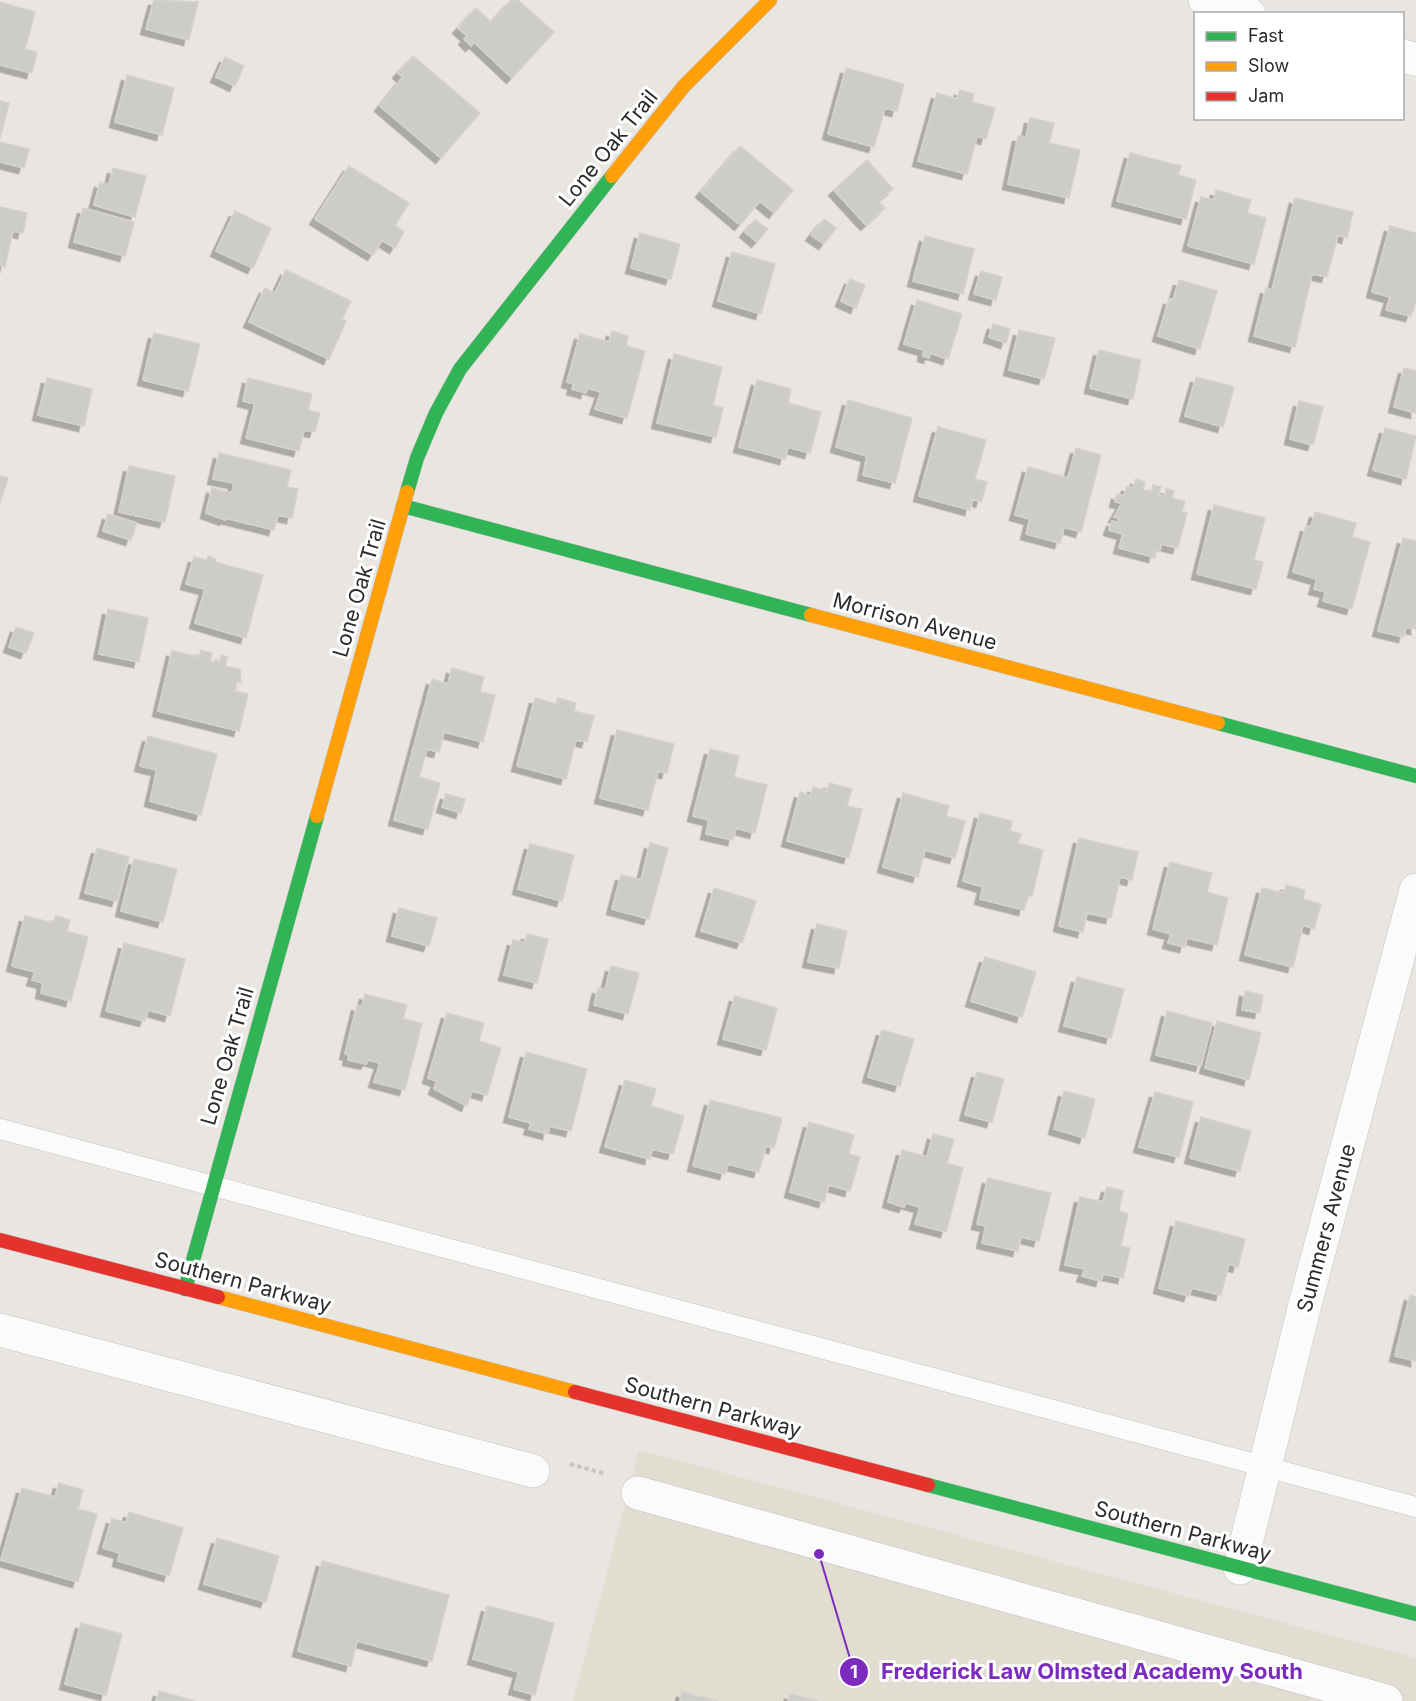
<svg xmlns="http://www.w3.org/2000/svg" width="1416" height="1701" font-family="Inter,sans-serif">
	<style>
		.education { fill: #e2ddd1 }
		.building { fill: #ceccc9; stroke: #d4d1ce; stroke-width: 1.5; filter: url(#shadow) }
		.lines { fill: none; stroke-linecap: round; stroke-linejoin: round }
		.lane-casing { stroke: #c3c2c1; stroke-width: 21 }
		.street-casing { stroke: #c3c2c1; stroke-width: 34 }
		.fast-casing { stroke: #c3c2c1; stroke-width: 15 }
		.slow-casing { stroke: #c3c2c1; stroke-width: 15 }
		.jam-casing { stroke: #c3c2c1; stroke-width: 15 }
		.path { stroke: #c6c6c6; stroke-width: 4; stroke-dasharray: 4.5 3; stroke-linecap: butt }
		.lane { stroke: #fcfbfb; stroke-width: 20 }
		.street { stroke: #fcfbfb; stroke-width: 33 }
		.fast { stroke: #30b455; stroke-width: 14 }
		.slow { stroke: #ff9f0a; stroke-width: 14 }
		.jam { stroke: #e5322d; stroke-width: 14 }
		.labels { text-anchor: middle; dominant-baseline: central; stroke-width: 6; stroke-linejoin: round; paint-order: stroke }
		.street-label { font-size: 21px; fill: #2b2b2b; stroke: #fff }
		.leader { fill: none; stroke: #7b2cbf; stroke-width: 2 }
		.callout-dot { fill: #7b2cbf; stroke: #fff; stroke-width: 2 }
		.mark-label { font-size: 18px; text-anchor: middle; font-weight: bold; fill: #fff }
		.callout-label { font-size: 22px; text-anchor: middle; font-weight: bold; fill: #7b2cbf; stroke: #fff; stroke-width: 6; stroke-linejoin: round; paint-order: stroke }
	</style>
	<defs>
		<filter id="shadow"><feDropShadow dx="-5.5" dy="5.5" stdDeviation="0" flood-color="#0004"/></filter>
	</defs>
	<rect width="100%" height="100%" fill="#e9e6e2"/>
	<path class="education" d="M639 1450 1416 1658V1701H573Z"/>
	<path class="building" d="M154 0 198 2 189 40 146 29Z
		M511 0H518L554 32 512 78 474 42 471 46 464 39 467 36 458 28 476 8 491 22Z
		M0 2 35 12 25 49 37 52 32 73 0 65Z
		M413 56 480 113 441 158 380 106 403 77 398 73Z
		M225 57 244 66 235 86 216 77Z
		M846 68 904 84 897 111 885 108 874 147 828 134Z
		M127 75 174 88 162 135 115 122Z
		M960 90 974 94 972 102 995 108 986 139 977 136 967 174 918 161 937 93 957 99Z
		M0 101 9 103 0 138Z
		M1030 118 1054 123 1049 143 1080 150 1069 198 1008 184 1018 136 1026 137Z
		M0 142 29 149 24 168 0 162Z
		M740 146 793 190 774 213 760 201 740 225 701 192Z
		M1130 153 1181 166 1178 175 1196 180 1186 219 1117 201Z
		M867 160 893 189 878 201 885 208 866 225 834 190Z
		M349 166 409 203 395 225 404 232 395 248 382 240 373 255 315 219Z
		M113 168 146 176 135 217 94 205 100 182 109 185Z
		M1216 190 1251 200 1247 213 1266 218 1254 264 1188 246 1201 197 1214 200Z
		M1295 198 1353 212 1347 238 1338 235 1327 277 1312 274 1295 347 1254 336 1266 288 1272 290Z
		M0 207 27 213 23 233 13 231 5 267 0 266Z
		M83 208 134 222 125 256 74 242Z
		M235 211 271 228 253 268 216 251Z
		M824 219 836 228 824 244 811 235Z
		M755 220 768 229 757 242 745 232Z
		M1390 226 1416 233V302L1411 316 1386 310 1390 297 1372 292Z
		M640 233 680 244 671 279 631 268Z
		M925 236 974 249 963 294 913 281Z
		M732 252 775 264 761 314 718 301Z
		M286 270 351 301 342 319 346 321 329 359 249 322 265 288 275 293Z
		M981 271 1002 277 996 300 974 294Z
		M850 279 865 285 856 308 841 301Z
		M1179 280 1217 291 1200 349 1158 336 1169 299 1173 300Z
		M917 300 962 314 948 359 930 353 929 358 923 356 924 350 904 344Z
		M993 324 1010 329 1006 343 989 337Z
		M1019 330 1055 338 1044 379 1009 370Z
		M612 331 628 336 626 346 645 351 627 418 595 409 601 392 587 388 586 393 572 389 574 384 567 382 580 334 609 342Z
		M154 333 200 344 188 391 143 380Z
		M1099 350 1141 360 1133 399 1090 388Z
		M674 354 722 367 713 405 723 408 716 437 657 423Z
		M1404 368 1416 371V413L1394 407Z
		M1196 377 1234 387 1223 427 1185 416Z
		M47 378 92 389 84 426 38 415Z
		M248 378 312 394 308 410 320 413 315 432 304 430 299 451 246 438 255 404 243 401Z
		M757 380 791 389 788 403 821 412 810 453 788 447 785 459 739 447Z
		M848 400 912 418 895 483 863 475 867 456 836 447Z
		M1299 401 1323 407 1313 445 1290 439Z
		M938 427 986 440 975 479 987 482 981 502 973 499 970 510 919 496Z
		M1385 428 1416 436 1406 479 1373 470Z
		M1076 448 1101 455 1081 532 1064 527 1060 543 1026 534 1030 519 1015 515 1028 467 1068 478Z
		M219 453 291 470 287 487 298 489 292 518 278 515 274 530 225 518V520L206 513 212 488 232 493 234 483 213 479Z
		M129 466 175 476 165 522 119 512Z
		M0 476 8 478 0 503Z
		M1136 479 1145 482 1143 490 1151 492 1153 485 1161 487 1158 495 1165 496 1166 488 1174 491 1172 498 1185 501 1182 512 1187 513 1178 548 1161 544 1160 552 1155 551 1154 557 1119 548 1123 534 1109 530 1112 521 1118 523 1119 518 1114 517 1122 503 1115 502 1117 494 1124 496 1127 486 1133 488Z
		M1214 505 1265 518 1254 560 1263 562 1256 589 1197 574Z
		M1315 512 1356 523 1352 537 1370 542 1352 609 1323 601 1326 592 1314 589 1317 579 1293 572 1306 526 1311 527Z
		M108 514 137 523 131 540 103 531Z
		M1403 538 1416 541V629L1406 627 1404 637 1378 631Z
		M208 556 216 559 215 562 263 575 246 638 195 623 205 589 186 584 194 557 207 560Z
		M108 609 148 618 139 662 99 654Z
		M16 627 34 633 26 653 9 647Z
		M201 650 212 653 210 661 220 662 221 655 227 657 225 666 240 669 241 683 237 682 235 691 248 694 239 731 158 711 172 651 199 657Z
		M452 668 484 677 480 692 495 695 483 742 444 732 439 752 427 749 419 777 440 783 428 829 394 820 432 679 448 684Z
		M535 698 556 704 558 698 576 703 574 711 594 716 587 742 576 740 566 779 517 766Z
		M617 730 674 744 667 773 658 771 648 810 600 798Z
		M148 736 217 754 201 815 150 801 157 770 140 766Z
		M710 749 739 756 734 777 767 785 755 833 736 828 733 840 706 834 709 820 693 816Z
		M829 783 852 789 847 806 862 809 849 858 787 841 800 792 811 796 813 787 827 791Z
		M903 793 949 806 946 816 965 821 955 858 925 850 918 877 883 867Z
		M446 794 465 799 461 813 442 807Z
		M980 813 1012 821 1010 831 1021 834 1018 843 1043 850 1032 896 1028 895 1024 910 980 899 983 887 963 881Z
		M1079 838 1138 852 1132 880 1120 877 1111 918 1087 913 1083 932 1059 926Z
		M650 843 668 848 649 919 612 909 621 875 641 880Z
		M530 844 574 855 562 901 518 889Z
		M97 848 129 857 117 901 85 893Z
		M134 859 177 869 163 922 121 911Z
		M1170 862 1212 873 1207 892 1228 898 1217 945 1187 938 1185 947 1168 943 1171 934 1153 929Z
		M1286 885 1305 890 1303 899 1321 904 1314 929 1303 925 1293 967 1245 955 1262 888 1284 893Z
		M714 888 756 901 742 943 701 931Z
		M399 908 437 918 429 946 392 936Z
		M25 916 53 923 56 916 70 920 67 931 88 937 71 1001 41 993 43 983 32 980 35 972 12 966Z
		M817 924 847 931 839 968 808 962Z
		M527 934 548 939 537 983 504 975 513 940 525 943Z
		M124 943 185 959 170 1016 148 1010 145 1021 106 1011Z
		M985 957 1036 972 1022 1017 971 1001Z
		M611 966 639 973 628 1014 594 1005 598 988 605 990Z
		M1077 977 1124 989 1111 1038 1064 1026Z
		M1245 991 1263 995 1260 1013 1242 1010Z
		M365 994 407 1005 403 1019 422 1023 405 1090 374 1082 380 1063 368 1060 366 1064 348 1060 349 1055 345 1054 357 1005 362 1007Z
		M735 996 777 1008 766 1050 723 1039Z
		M1167 1011 1212 1023 1201 1066 1156 1055Z
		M447 1013 484 1023 479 1041 501 1048 487 1095 472 1091 467 1106 434 1089 437 1081 428 1078Z
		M1217 1021 1261 1033 1249 1080 1205 1068Z
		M882 1030 914 1039 900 1086 868 1077Z
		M526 1052 587 1069 571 1131 549 1126 548 1134 529 1129 531 1123 509 1117Z
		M977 1072 1004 1079 992 1122 965 1115Z
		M625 1080 656 1089 651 1106 684 1116 673 1154 652 1149 650 1159 605 1147Z
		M1064 1091 1095 1099 1085 1138 1054 1129Z
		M1155 1092 1193 1102 1179 1157 1139 1147Z
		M710 1100 782 1118 774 1148 766 1146 759 1172 728 1164 725 1174 693 1166Z
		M1201 1117 1251 1131 1240 1171 1190 1158Z
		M809 1122 854 1135 849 1154 860 1157 850 1191 829 1185 824 1202 790 1192Z
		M933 1134 954 1139 947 1163 963 1168 946 1232 915 1224 920 1207 906 1203 904 1207 888 1202 902 1150 927 1157Z
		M988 1178 1051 1193 1039 1241 1021 1237 1018 1251 982 1243 986 1226 977 1224Z
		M1107 1187 1123 1191 1119 1211 1128 1214 1121 1246 1130 1248 1123 1278 1103 1274 1101 1281 1082 1276 1085 1269 1065 1265 1080 1197 1103 1202Z
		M1176 1221 1245 1239 1238 1267 1229 1264 1221 1295 1192 1288 1189 1296 1159 1288Z
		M1410 1295 1416 1297V1361L1395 1356Z
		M59 1483 83 1490 78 1509 97 1514 78 1582 1 1560 22 1488 55 1497Z
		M129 1512 183 1528 169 1576 118 1561 120 1553 103 1548 112 1518 126 1523Z
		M217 1538 279 1556 266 1602 204 1584Z
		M322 1561 449 1595 432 1661 357 1641 351 1666 298 1651Z
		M487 1606 554 1623 535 1695 514 1689 519 1672 473 1659Z
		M81 1623 122 1634 106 1695 65 1684Z
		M159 1691 195 1701H156Z
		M682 1692 718 1701H680Z
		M790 1694 818 1701H788Z"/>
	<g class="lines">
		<defs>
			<path id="lane" d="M0 1129 1416 1507"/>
			<path id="street" d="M1205 0 1249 14
				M1402 56 1416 59
				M0 1330 533 1471
				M638 1493 1386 1701
				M1240 1568 1305 1304 1416 890"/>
			<path id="fast" d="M407 492 417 458 436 413 460 369 612 176
				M403 506 811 615
				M1218 723 1416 776
				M185 1289 317 816
				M928 1485 1416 1614"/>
			<path id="slow" d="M612 176 684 86 770 0
				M811 615 1218 723
				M317 816 407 492
				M218 1297 575 1392"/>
			<path id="jam" d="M0 1240 218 1297
				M575 1392 928 1485"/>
		</defs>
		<use href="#lane" class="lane-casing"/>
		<use href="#street" class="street-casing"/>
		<use href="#fast" class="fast-casing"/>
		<use href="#slow" class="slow-casing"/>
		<use href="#jam" class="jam-casing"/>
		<path class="path" d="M570 1464 606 1474"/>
		<use href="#lane" class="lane"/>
		<use href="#street" class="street"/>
		<use href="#fast" class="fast"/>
		<use href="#slow" class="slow"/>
		<use href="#jam" class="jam"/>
	</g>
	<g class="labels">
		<g class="street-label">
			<text transform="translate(608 148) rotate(-51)">Lone Oak Trail</text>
			<text transform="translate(359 588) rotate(-74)">Lone Oak Trail</text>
			<text transform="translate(915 621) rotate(15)">Morrison Avenue</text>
			<text transform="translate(227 1056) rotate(-74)">Lone Oak Trail</text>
			<text transform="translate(1326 1228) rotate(-75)">Summers Avenue</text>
			<text transform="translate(243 1282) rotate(15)">Southern Parkway</text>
			<text transform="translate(713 1407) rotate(15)">Southern Parkway</text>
			<text transform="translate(1183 1531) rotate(15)">Southern Parkway</text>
		</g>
	</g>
	<path class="leader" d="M819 1554L854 1672"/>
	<g class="callout-dot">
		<circle cx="819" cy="1554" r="6"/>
		<circle cx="854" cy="1672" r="15"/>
	</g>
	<g class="mark-label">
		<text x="854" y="1678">1</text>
	</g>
	<g class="callout-label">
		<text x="1092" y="1679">Frederick Law Olmsted Academy South</text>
	</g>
	<rect x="1194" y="12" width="210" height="108" fill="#ffffff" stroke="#aaaaaa" stroke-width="1.5"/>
	<rect x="1206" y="32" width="30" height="9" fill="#30b455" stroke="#aaaaaa" stroke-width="1.5"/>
	<text x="1248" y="42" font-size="18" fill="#2b2b2b">Fast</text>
	<rect x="1206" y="62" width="30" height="9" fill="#ff9f0a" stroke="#aaaaaa" stroke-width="1.5"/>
	<text x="1248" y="72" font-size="18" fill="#2b2b2b">Slow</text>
	<rect x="1206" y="92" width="30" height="9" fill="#e5322d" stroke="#aaaaaa" stroke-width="1.5"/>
	<text x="1248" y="102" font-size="18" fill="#2b2b2b">Jam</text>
</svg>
